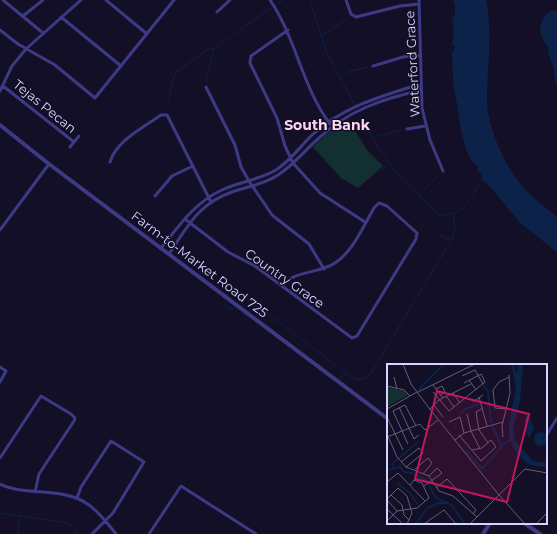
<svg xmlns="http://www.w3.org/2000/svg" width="557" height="534" font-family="Montserrat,sans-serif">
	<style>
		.green { fill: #12302f }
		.water { fill: #0c2248 }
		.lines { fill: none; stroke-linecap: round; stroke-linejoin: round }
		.stream { stroke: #0c2248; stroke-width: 1 }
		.minor { stroke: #3d3a85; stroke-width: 3 }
		.tertiary { stroke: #3d3a85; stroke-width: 4 }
		.labels { text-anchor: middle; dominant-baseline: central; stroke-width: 3; stroke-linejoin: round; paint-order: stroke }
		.street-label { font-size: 13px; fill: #d9d4ff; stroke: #130f26 }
		.neighbourhood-label { font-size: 14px; font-weight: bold; fill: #ffd6f0; stroke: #130f26 }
		.inset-river { fill: none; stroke: #0c2248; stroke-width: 2 }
		.inset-road { fill: none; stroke: #625e7d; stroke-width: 1 }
		.view { fill: #c2185b; fill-opacity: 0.15; stroke: #c2185b; stroke-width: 2 }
		.inset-edge { fill: none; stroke: #d9d4ff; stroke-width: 2 }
	</style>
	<rect width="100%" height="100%" fill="#130f26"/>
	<path class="green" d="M348 119 367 150 383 166 358 188 341 178 313 147 325 135Z"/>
	<path class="water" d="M453 0H486C493 32 487 67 487 100 487 126 506 170 525 189 534 199 546 208 557 217V252L520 223 494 191 481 179 482 174 477 170 478 166 473 163 466 150 461 130 453 80 452 53 455 47 452 44 454 31 452 18 455 16V5Z
		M550 11H557V86C554 78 554 70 552 63 550 57 548 54 548 47 538 36 537 21 550 11Z"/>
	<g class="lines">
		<path class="stream" d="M310 0 326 51 354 104
			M278 3 283 0
			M321 36 349 18
			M340 78 348 72 368 67
			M206 81 214 49
			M167 106 175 73 207 50 215 48 271 8
			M359 114 381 152 402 179 437 213C452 220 467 206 474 194 477 188 478 184 482 180
			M374 137 402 130
			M381 170 390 163
			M419 195 440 174
			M439 234 445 238H453
			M239 301 243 297 249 299 347 374 357 380 365 379 371 373 452 239 455 229 453 214
			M225 305 231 309 235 307
			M339 379 346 374
			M0 513 62 522 71 525 78 534
			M18 534 20 517"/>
		<path class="minor" d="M3 0 43 33
			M106 0 147 34
			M270 0C296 38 302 87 330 124
			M346 0 351 14 356 17 400 6 419 4
			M419 0 422 108 430 140 443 171
			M217 12 230 0
			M23 16 43 0
			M61 17 121 66
			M0 30 18 44 55 65 95 98 174 0
			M288 30 251 56 250 63 277 118 285 146 293 163 320 193 365 222
			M373 66 403 57 419 55
			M3 86 74 142
			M206 87 235 145 241 167 249 181 272 215 309 244 324 269
			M0 91 12 66 26 49 81 0
			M407 129 425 126
			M70 147 79 136
			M110 162C116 141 144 127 161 115H167L211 202
			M155 196 172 176 193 166
			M185 219 228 252 255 266 352 338 357 336 416 239 417 233 387 206 379 203 374 208C363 227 353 251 335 263 319 274 294 270 282 286
			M0 230 49 164
			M161 248C179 226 195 202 222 190 239 182 259 180 276 170 290 161 299 148 311 136 341 108 378 97 417 85L420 86 418 91C382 99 348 111 320 137 306 149 294 165 278 175 263 185 248 186 232 192 199 203 187 227 169 254
			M0 367 6 371 0 382
			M546 436 557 418
			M0 458 41 396 71 414 75 418 74 421 39 474 35 492
			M0 484C27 497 64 486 89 505 99 512 108 524 116 534
			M77 498 81 487 111 441 144 462 113 513 92 534
			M149 534 181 486 256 534"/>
		<path class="tertiary" d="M0 125 49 164 388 419
			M524 523 540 534
			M483 534 490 523"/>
	</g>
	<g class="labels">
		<g class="street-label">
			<text transform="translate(412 64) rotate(-93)">Waterford Grace</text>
			<text transform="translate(45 106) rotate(39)">Tejas Pecan</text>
			<text transform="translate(200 264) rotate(37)">Farm-to-Market Road 725</text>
			<text transform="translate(285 278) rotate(35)">Country Grace</text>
		</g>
		<g class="neighbourhood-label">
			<text x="327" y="125">South Bank</text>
		</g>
	</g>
	<g transform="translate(387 364)">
		<rect width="160" height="160" fill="#130f26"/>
		<path d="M0 23 17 27 21 31 0 43Z" fill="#12302f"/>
		<path d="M124 0H127L129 9 132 0H136L133 38 126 65 128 77 146 97 160 99V104L141 100 131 91 122 76V59L129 24ZM141 51 147 64 142 74 139 67 138 54ZM147 75a7 7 0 1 1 14 0a7 7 0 1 1-14 0Z" fill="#0c2248"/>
		<path class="inset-river" d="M96 21 101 27 104 59M31 26 57 0M73 51 76 46 92 40M105 61 114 81 123 76M78 86 95 105 116 81M6 103 5 100 31 78M0 106 13 103 17 108 25 109 39 116 49 134 63 140M10 119 23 129 31 141M64 140 78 160M29 160 40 144 52 139H61"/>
		<path class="inset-road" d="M16 0 24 20 42 44M75 12 88 6 96 20M7 13 10 25M82 16 89 26M46 21 56 34M0 22 17 26 23 32M49 25 55 22 58 28 53 31M31 28 88 0M46 28 62 47 98 18 94 10 77 19M66 29 73 39M59 32 67 43M92 33 100 62M86 38 96 31M47 41 56 53M12 43 27 75 32 71M42 44 112 131 138 160M96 44 89 48 92 66 101 79M0 45 30 28M43 45 52 36 84 20M119 45 108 44 106 26 112 18 122 13M80 50 84 67 93 85M0 53 16 86M62 58 73 53 77 69M0 70 10 93 19 103 42 112 52 127 66 132 90 153M72 71 94 97 109 83 104 76 95 84 85 86M0 73 33 60 38 66 51 56M116 73 115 62 123 29 122 11M68 76 77 69 116 58M21 80 6 47 18 41 29 62M14 98 32 84 36 89 19 103M28 105 41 94 45 99 36 110M0 118 11 109 38 137M37 122 55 109 50 104 42 112M49 124 60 115 89 146 86 150M4 131 15 141 17 151 22 156M0 135 11 124 20 132 25 149 20 160M0 136 10 147M0 145 16 160M0 157 10 147 30 144 42 134 35 119 27 116 23 121M37 160 57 146 69 160M83 160 138 105 160 109M149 160 160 149"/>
		<path class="view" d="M50 27 142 50 120 138 28 115Z"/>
		<rect width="160" height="160" class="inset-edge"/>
	</g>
</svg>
